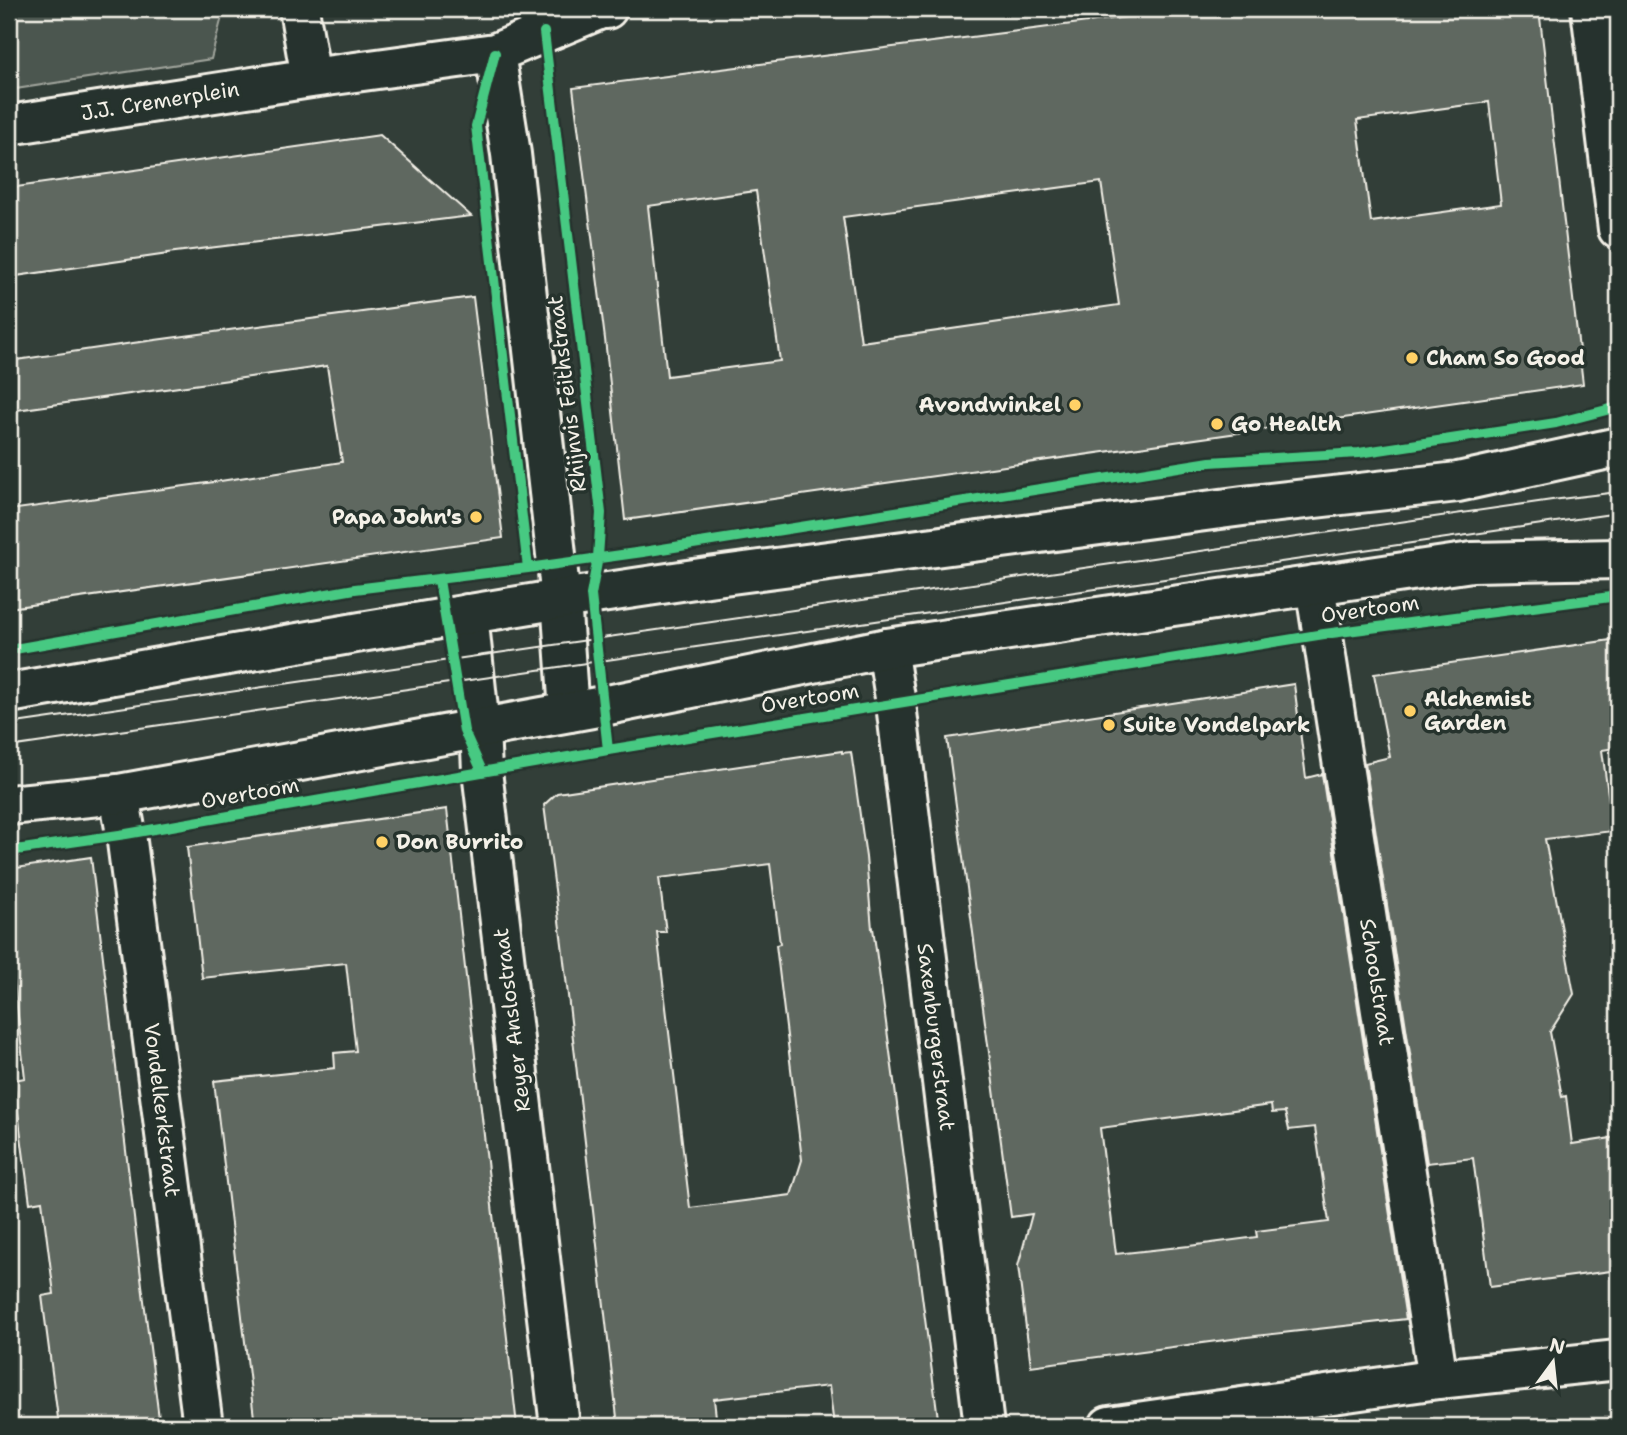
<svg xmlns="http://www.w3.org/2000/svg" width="1627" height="1435" font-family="'Shantell Sans',sans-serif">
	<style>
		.green { fill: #4c564f; stroke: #a0a49c; stroke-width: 2 }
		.building { fill: #5f6861; stroke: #f4f1e8; stroke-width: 2; fill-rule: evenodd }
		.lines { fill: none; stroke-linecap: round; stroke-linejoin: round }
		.minor-casing { stroke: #f4f1e8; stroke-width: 44 }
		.major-casing { stroke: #f4f1e8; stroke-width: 44 }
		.minor { stroke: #26332d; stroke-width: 38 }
		.major { stroke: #26332d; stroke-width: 38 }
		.tram { stroke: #f4f1e8; stroke-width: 2 }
		.cycleway-casing { stroke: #26332d; stroke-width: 15 }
		.cycleway { stroke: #46c982; stroke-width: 10 }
		.poi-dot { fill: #ffd166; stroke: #26332d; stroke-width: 2.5 }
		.labels { text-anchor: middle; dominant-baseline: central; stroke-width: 7; stroke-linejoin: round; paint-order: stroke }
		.street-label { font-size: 21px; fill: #f4f1e8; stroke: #26332d }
		.poi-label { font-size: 21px; font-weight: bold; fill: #f4f1e8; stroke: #26332d; text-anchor: start }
	</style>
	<rect width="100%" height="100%" fill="#323e38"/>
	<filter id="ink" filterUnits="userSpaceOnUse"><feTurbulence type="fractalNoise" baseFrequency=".0143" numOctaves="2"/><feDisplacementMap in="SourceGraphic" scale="14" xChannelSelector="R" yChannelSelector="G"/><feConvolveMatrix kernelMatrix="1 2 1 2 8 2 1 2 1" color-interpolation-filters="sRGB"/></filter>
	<g filter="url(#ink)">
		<path class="green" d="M9 9H224L211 59 9 90Z"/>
		<path class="building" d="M1189 9H1539L1583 384 625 520 605 339 573 88ZM1489 102 1501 204 1371 222 1357 120ZM1101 182 1119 305 861 342 843 217ZM756 191 780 361 667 376 648 206Z
			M380 135 471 216 167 253 168 254 9 277V188Z
			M473 297 503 538 9 608V510L214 482 342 462 327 366 9 411V361L133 343Z
			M1618 639V744L1615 745V748L1602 750 1613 831 1545 839 1574 994 1550 1032 1562 1097 1566 1096 1572 1144 1618 1137V1270L1490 1287 1473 1158 1427 1163 1365 763 1390 757 1374 674Z
			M1294 684 1306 778 1322 774 1406 1319 1247 1337 1031 1366 1018 1266 1032 1214 1011 1217 947 738ZM1271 1105 1272 1113 1285 1112 1289 1130 1315 1127 1329 1222 1256 1231 1257 1237 1189 1246 1116 1254 1100 1128Z
			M842 751V753L851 752 866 857 872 929 873 928 894 1081 939 1426H834L829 1386 714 1399 717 1426H618L562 944 544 805 557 793ZM770 864 780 944 776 945 802 1160 791 1195 690 1208 657 932H666L659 878Z
			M447 809 517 1426H255L214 1081 335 1068 334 1053 356 1051 346 963 202 978 187 847Z
			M91 857 142 1285 160 1426H59L42 1296 54 1294 42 1201 30 1203 21 1136 14 1080 25 1078 13 972 9 973V869Z"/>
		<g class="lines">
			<defs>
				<path id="minor" d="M299 9 311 78
					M1591 9 1618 229
					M495 53 511 154 561 599 569 712
					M9 125 311 78 495 53 601 9H607
					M1315 585 1438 1379
					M468 614 480 728 482 771 560 1426
					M887 648 896 704 984 1426
					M119 794 126 834 203 1426
					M1109 1426 1438 1379 1618 1360"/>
				<path id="major" d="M9 693 361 632 561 599 708 577 1243 506 1458 482 1618 447
					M9 805 119 794 603 706 887 648 1472 562 1618 559"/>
			</defs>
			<use href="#minor" class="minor-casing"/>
			<use href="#major" class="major-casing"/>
			<use href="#minor" class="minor"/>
			<use href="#major" class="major"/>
			<path class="tram" d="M9 724 1552 500 1618 492
				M9 747 1618 513"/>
			<defs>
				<path id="cycleway" d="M544 32 601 513 598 557 591 595 608 750
					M495 53 476 126 528 568
					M439 580 464 731 482 771
					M9 650 355 589 528 568 643 552 1210 462 1359 453 1556 423 1618 407
					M9 851 126 834 608 750 1324 634 1618 596"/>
			</defs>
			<use href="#cycleway" class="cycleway-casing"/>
			<use href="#cycleway" class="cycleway"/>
		</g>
	</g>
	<g class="poi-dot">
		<circle cx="1412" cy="358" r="7"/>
		<circle cx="1075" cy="405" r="7"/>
		<circle cx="1217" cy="424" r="7"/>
		<circle cx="476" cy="517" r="7"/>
		<circle cx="1410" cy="711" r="7"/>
		<circle cx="1109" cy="725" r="7"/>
		<circle cx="382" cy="842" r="7"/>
	</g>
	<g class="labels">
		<g class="street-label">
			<text transform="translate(160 101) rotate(-9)">J.J. Cremerplein</text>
			<text transform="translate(567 394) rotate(-97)">Rhijnvis Feithstraat</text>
			<text transform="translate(1370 609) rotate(-8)">Overtoom</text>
			<text transform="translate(810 698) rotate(-9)">Overtoom</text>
			<text transform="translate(250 793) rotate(-10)">Overtoom</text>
			<text transform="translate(1377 982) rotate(81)">Schoolstraat</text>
			<text transform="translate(512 1020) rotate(-97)">Reyer Anslostraat</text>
			<text transform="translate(936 1037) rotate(83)">Saxenburgerstraat</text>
			<text transform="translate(162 1110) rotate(83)">Vondelkerkstraat</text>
		</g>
		<g class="poi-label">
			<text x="1426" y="358">Cham So Good</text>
			<text x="1061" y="405" text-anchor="end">Avondwinkel</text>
			<text x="1231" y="424">Go Health</text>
			<text x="462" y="517" text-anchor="end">Papa John's</text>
			<text x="1424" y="699">Alchemist<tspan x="1424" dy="24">Garden</tspan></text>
			<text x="1123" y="725">Suite Vondelpark</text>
			<text x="396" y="842">Don Burrito</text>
		</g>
	</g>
	<rect width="1627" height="1435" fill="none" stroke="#26332d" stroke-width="35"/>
	<rect x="18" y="18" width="1592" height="1400" fill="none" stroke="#f4f1e8" stroke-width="2.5" filter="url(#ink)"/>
	<g transform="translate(1553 1362) rotate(15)" stroke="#26332d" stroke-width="5" paint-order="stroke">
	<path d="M0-5L12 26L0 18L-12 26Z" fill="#f4f1e8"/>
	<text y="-10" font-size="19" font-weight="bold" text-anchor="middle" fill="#f4f1e8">N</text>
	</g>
</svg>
